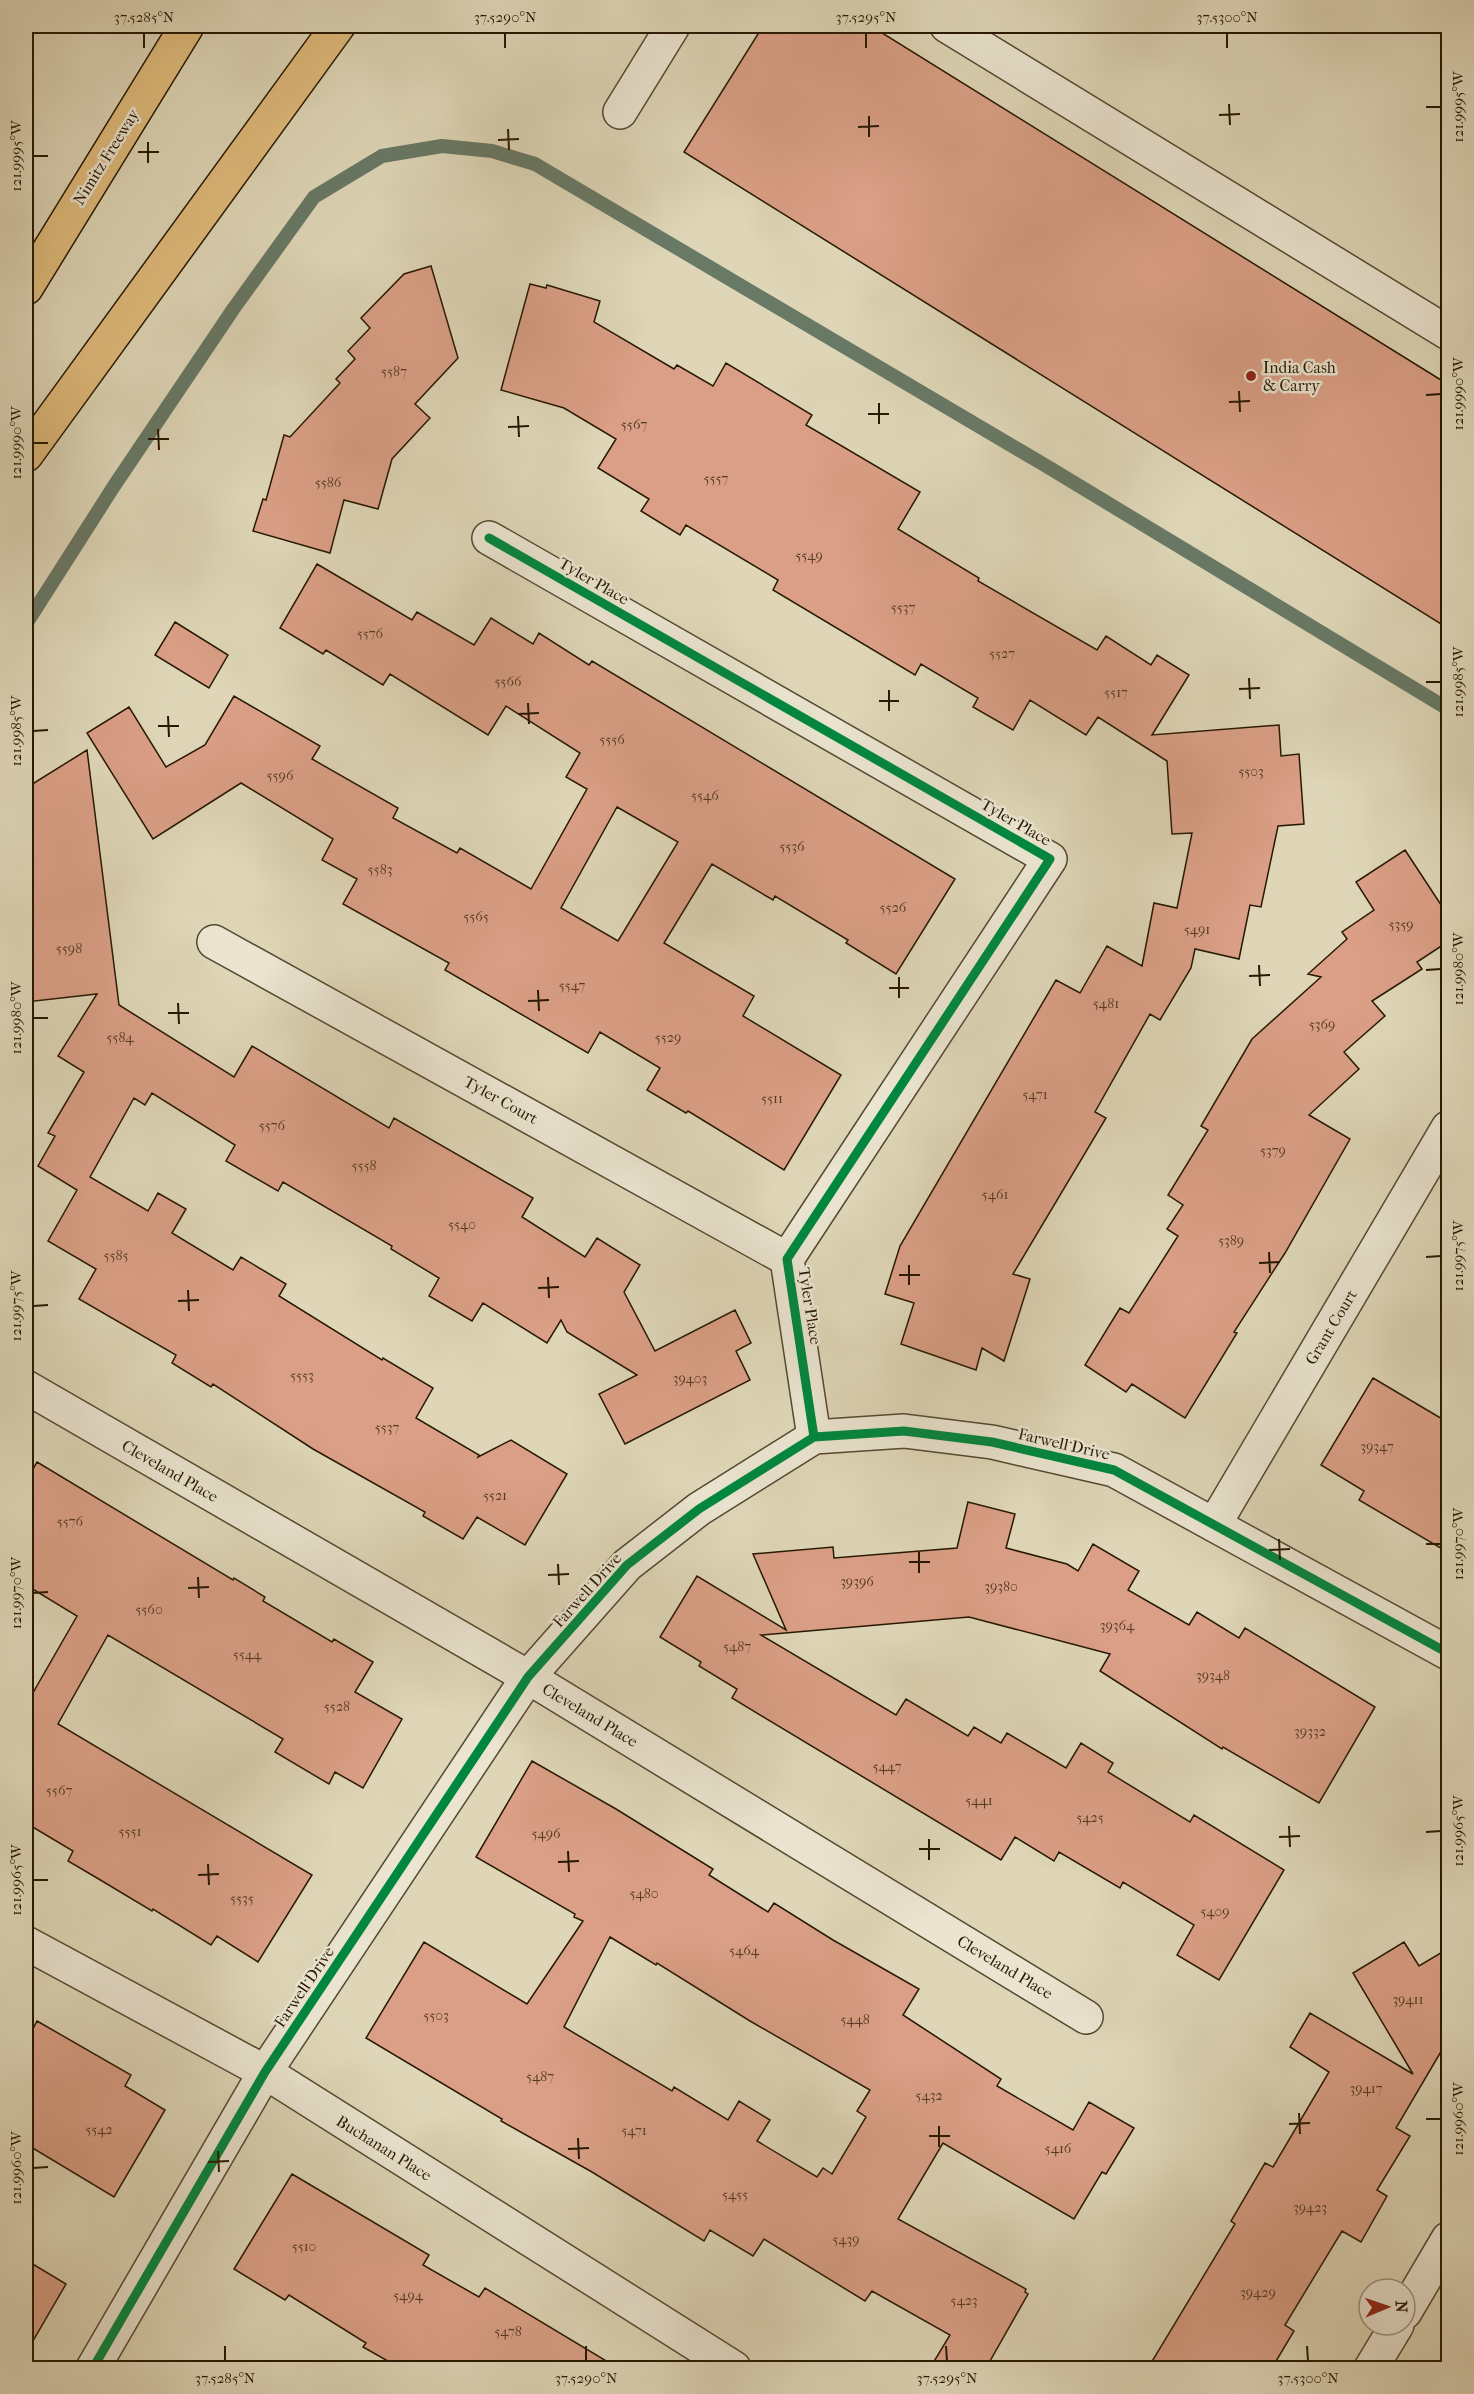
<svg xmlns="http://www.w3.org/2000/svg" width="1474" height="2394" font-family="'IM FELL French Canon',serif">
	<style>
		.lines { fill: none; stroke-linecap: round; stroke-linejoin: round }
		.stream { stroke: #687966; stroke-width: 14 }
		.building { fill: #da9f86; stroke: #271802; stroke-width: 1.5; fill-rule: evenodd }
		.minor-casing { stroke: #55482f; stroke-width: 36 }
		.highway-casing { stroke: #271802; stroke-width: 36 }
		.minor { stroke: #eae4d0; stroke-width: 33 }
		.highway { stroke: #dfbb7c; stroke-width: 33 }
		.cycleway-casing { stroke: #eae4d0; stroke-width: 13 }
		.cycleway { stroke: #00873e; stroke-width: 9 }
		.ticks { fill: none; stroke: #271802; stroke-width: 2 }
		.poi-dot { fill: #8f2418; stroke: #eae4d0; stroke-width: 2 }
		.labels { text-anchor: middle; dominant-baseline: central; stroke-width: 5; stroke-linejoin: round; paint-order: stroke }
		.number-label { font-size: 14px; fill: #543a23 }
		.street-label { font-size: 16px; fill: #271802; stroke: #eae4d0 }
		.poi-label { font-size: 16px; fill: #271802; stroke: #eae4d0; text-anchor: start }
		.neatline { fill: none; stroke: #271802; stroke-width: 2 }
		.ticks-label { font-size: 15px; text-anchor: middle; fill: #271802 }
	</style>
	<rect width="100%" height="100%" fill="#ded6b7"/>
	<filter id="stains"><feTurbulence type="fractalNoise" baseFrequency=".00333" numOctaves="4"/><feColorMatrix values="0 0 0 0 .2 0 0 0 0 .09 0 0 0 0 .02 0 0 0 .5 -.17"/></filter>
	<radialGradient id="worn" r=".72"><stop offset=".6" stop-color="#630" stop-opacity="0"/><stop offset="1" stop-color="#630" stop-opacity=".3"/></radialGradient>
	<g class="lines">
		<path class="stream" d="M26 624 114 486 234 308 314 197 382 156 442 146 492 151 535 164 1048 467 1448 709"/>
	</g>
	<path class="building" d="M763 26H871L1449 385V629L684 152Z
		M431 266 458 358 415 404 430 418 392 459 378 509 344 500 330 553 253 531 263 499 266 500 284 435 290 437 340 383 336 379 355 359 348 351 370 328 361 318 404 274Z
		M530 284 546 288 547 285 600 301 594 322 674 369 677 365 713 386 726 363 812 415 806 425 920 492 898 529 979 578 978 581 1097 650 1106 636 1151 665 1157 655 1189 675 1152 735 1279 725 1281 756 1299 754 1304 824 1278 826 1261 907 1250 905 1239 959 1195 949 1191 968 1160 1020 1150 1014 1095 1112 1106 1118 1013 1274 1030 1279 1004 1361 982 1348 976 1370 901 1344 914 1303 885 1294 900 1246 1056 980 1080 993 1107 946 1142 966 1154 903 1177 908 1192 833 1172 834 1167 761 1098 717 1086 735 1030 700 1013 730 973 707 978 698 921 664 915 675 773 590 778 580 686 525 680 535 641 511 649 499 598 468 616 439 564 408 501 390Z
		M317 564 412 620 417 612 474 645 491 618 533 644 539 633 589 665 592 661 955 879 896 974 846 943 848 940 775 896 773 900 712 864 664 943 754 996 743 1016 841 1075 784 1170 688 1111 686 1113 647 1090 660 1068 600 1032 588 1053 445 970 449 963 343 904 357 879 322 860 333 839 241 783 153 839 87 733 129 707 166 767 205 745 234 696 320 746 312 759 398 808 393 818 457 853 460 848 531 889 587 789 566 777 580 753 506 706 488 735 390 674 383 685 326 650 323 654 280 628ZM617 807 678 842 618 941 561 908Z
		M175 622 228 655 209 688 155 655Z
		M87 750 119 1005 234 1077 252 1046 389 1128 394 1118 533 1198 522 1217 585 1257 597 1238 640 1265 624 1292 655 1351 735 1310 751 1343 736 1351 750 1380 625 1444 599 1394 637 1375 567 1332 561 1320 547 1343 483 1303 472 1321 429 1296 439 1278 391 1249 392 1246 283 1182 278 1191 226 1161 235 1145 152 1093 145 1105 134 1098 90 1177 148 1211 158 1193 186 1209 172 1233 233 1270 241 1257 286 1284 279 1296 382 1360 383 1358 433 1388 416 1418 479 1455 478 1457 511 1440 567 1474 525 1545 477 1517 463 1539 423 1516 425 1512 313 1449 213 1384 211 1387 172 1363 176 1355 79 1299 96 1269 48 1241 77 1190 38 1166 55 1136 48 1133 84 1072 58 1056 97 994 26 1002V788Z
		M1405 850 1449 917V941L1417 962 1422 969 1372 1001 1385 1016 1344 1052 1359 1069 1309 1115 1350 1139 1285 1253 1234 1332 1237 1333 1185 1418 1132 1384 1126 1392 1085 1365 1120 1308 1129 1313 1178 1236 1167 1229 1183 1205 1168 1195 1208 1130 1201 1126 1252 1039 1321 977 1308 974 1347 939 1342 932 1374 910 1356 882Z
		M1373 1378 1449 1423V1553L1359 1500 1364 1491 1321 1465Z
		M37 1462 233 1580 234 1578 265 1597 263 1601 332 1642 334 1639 373 1662 355 1692 402 1719 363 1788 335 1772 329 1784 275 1752 283 1739 108 1635 58 1724 312 1875 258 1962 217 1936 211 1945 153 1909 152 1911 97 1878 68 1861 73 1851 26 1823V1705L77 1616 26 1585V1481Z
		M968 1502 1015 1514 1006 1548 1067 1564 1078 1571 1093 1544 1139 1571 1128 1590 1189 1625 1197 1612 1239 1638 1245 1628 1375 1707 1319 1803 1223 1747 1222 1749 1100 1671 1110 1654 969 1617 761 1635 896 1715 906 1699 968 1736 974 1727 1001 1743 1007 1733 1066 1768 1081 1743 1113 1763 1108 1772 1190 1822 1194 1815 1284 1870 1219 1980 1177 1955 1194 1925 1123 1882 1120 1888 1059 1852 1054 1861 1015 1837 1001 1860 732 1698 737 1689 699 1666 701 1662 660 1637 697 1576 786 1630 753 1554 833 1547 834 1558 957 1548Z
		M532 1761 616 1809 713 1869 709 1875 768 1912 774 1903 833 1940 919 1989 903 2015 1001 2079 997 2086 1073 2130 1089 2102 1134 2128 1106 2174 1102 2172 1074 2219 943 2143 898 2219 1026 2289 1025 2292 1028 2294 986 2368H930L950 2335 872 2291 865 2301 764 2239 753 2256 710 2230 704 2241 592 2172 501 2121 502 2119 366 2038 424 1942 527 2004 583 1921 574 1917 575 1914 476 1857ZM610 1937 656 1965 657 1963 750 2021 870 2090 857 2111 866 2117 832 2174 823 2168 817 2177 757 2141 770 2120 739 2101 728 2120 674 2087 672 2091 564 2027Z
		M1404 1942 1419 1966 1449 1948V2038L1396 2128 1410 2136 1377 2190 1387 2196 1361 2242 1342 2231 1285 2325 1294 2331 1272 2368H1148L1235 2224 1231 2221 1265 2163 1273 2167 1329 2072 1290 2047 1310 2013 1413 2074 1353 1973Z
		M37 2021 131 2075 125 2086 165 2110 114 2197 26 2144V2042Z
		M292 2174 429 2255 423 2265 479 2297 485 2288 618 2368H400L363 2347 366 2343 289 2295 285 2300 234 2269Z
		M26 2260 66 2284 26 2353Z"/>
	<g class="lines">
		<defs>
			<path id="minor" d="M947 26 1448 333
				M620 112 673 26
				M489 538 1050 859 787 1259 814 1437
				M214 942 787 1259
				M26 1387 528 1677 1086 2017
				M1214 1525 1448 1128
				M26 1943 265 2072 734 2368
				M1405 2312 1448 2239
				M93 2368 265 2072 528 1677 627 1565 699 1509 814 1437 904 1431 992 1442 1114 1470 1448 1653
				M1371 2368 1397 2325"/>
			<path id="highway" d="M26 288 187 26
				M26 455 338 26"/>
		</defs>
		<use href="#minor" class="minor-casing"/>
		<use href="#highway" class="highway-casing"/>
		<use href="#minor" class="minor"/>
		<use href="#highway" class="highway"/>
		<defs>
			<path id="cycleway" d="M489 538 1050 859 787 1259 814 1437
				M93 2368 265 2072 528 1677 627 1565 699 1509 814 1437 904 1431 992 1442 1114 1470 1448 1653"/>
		</defs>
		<use href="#cycleway" class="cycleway-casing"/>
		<use href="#cycleway" class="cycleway"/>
	</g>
	<path class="ticks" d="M144 33V48M505 33V48M866 33V48M1227 33V48M1229 104 1230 125M1426 107H1441M1219 115 1240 114M869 116V137M858 127 879 126M508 129 509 150M498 140 519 139M148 142V163M138 152H159M33 156H48M1239 391 1240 412M1426 395 1441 394M1229 402 1250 401M879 403V424M868 414H889M518 416 519 437M508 427 529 426M158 429 159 450M148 439H169M33 443H48M1249 678 1250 699M1426 682H1441M1239 689 1260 688M889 690V711M879 701H899M528 703 529 724M518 714 539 713M168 716 169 737M158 726H179M33 731 48 730M1259 965 1260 986M1426 970 1441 969M1249 976 1270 975M899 977V998M889 988H909M538 990 539 1011M528 1001 549 1000M178 1003 179 1024M168 1013H189M33 1018H48M1269 1252 1270 1273M1426 1257 1441 1256M1259 1263 1280 1262M909 1265V1285M899 1275H920M548 1277 549 1298M538 1288 559 1287M188 1290 189 1311M178 1301 199 1300M33 1306 48 1305M1279 1539 1280 1560M1426 1544H1441M1269 1550 1290 1549M919 1552V1573M909 1562H930M558 1564 559 1585M548 1575 569 1574M198 1577 199 1598M188 1588 209 1587M33 1593 48 1592M1289 1826 1290 1847M1426 1832 1441 1831M1279 1837 1300 1836M929 1839V1860M919 1849H940M568 1851 569 1872M558 1862 579 1861M208 1864 209 1885M198 1875 219 1874M33 1880H48M1299 2113 1300 2134M1426 2119H1441M1289 2124 1310 2123M939 2126V2147M929 2136H950M578 2138 579 2159M568 2149 589 2148M218 2151 219 2172M208 2162 229 2161M33 2168 48 2167M225 2346V2361M586 2346V2361M946 2346 947 2361M1307 2346 1308 2361"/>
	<circle class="poi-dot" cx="1251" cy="376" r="6"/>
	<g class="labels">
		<g class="number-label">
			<text x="394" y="371">5587</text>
			<text x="634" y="424">5567</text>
			<text x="716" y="478">5557</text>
			<text x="328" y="482">5586</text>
			<text x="809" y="555">5549</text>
			<text x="903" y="607">5537</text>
			<text x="370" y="633">5576</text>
			<text x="1002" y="653">5527</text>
			<text x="508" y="681">5566</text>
			<text x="1116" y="692">5517</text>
			<text x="612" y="739">5556</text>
			<text x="1251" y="771">5503</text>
			<text x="280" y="775">5596</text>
			<text x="705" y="795">5546</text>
			<text x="792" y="846">5536</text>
			<text x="380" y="869">5583</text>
			<text x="893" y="907">5526</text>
			<text x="476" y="916">5565</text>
			<text x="1401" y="924">5359</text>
			<text x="1197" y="929">5491</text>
			<text x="69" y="948">5598</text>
			<text x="572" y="985">5547</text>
			<text x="1106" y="1003">5481</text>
			<text x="1322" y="1024">5369</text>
			<text x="120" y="1037">5584</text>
			<text x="668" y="1037">5529</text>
			<text x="1035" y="1094">5471</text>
			<text x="772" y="1098">5511</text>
			<text x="272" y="1125">5576</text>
			<text x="1273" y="1150">5379</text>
			<text x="364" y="1165">5558</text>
			<text x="995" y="1194">5461</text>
			<text x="462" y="1224">5540</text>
			<text x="1231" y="1240">5389</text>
			<text x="116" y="1255">5585</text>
			<text x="302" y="1375">5553</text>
			<text x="690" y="1378">39403</text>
			<text x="387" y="1427">5537</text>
			<text x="1377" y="1446">39347</text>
			<text x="495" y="1495">5521</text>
			<text x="70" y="1521">5576</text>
			<text x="857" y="1581">39396</text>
			<text x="1001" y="1586">39380</text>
			<text x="149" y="1609">5560</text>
			<text x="1117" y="1625">39364</text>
			<text x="737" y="1646">5487</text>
			<text x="247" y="1654">5544</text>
			<text x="1213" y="1675">39348</text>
			<text x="337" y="1706">5528</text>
			<text x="1310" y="1731">39332</text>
			<text x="887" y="1766">5447</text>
			<text x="59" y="1790">5567</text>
			<text x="979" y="1800">5441</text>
			<text x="1090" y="1817">5425</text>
			<text x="130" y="1831">5551</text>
			<text x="546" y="1833">5496</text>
			<text x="644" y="1893">5480</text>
			<text x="242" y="1898">5535</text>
			<text x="1215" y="1911">5409</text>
			<text x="744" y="1950">5464</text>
			<text x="1408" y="1999">39411</text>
			<text x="436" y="2015">5503</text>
			<text x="855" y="2019">5448</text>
			<text x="540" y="2076">5487</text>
			<text x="1366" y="2088">39417</text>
			<text x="929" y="2095">5432</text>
			<text x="99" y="2129">5542</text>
			<text x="634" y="2130">5471</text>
			<text x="1058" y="2148">5416</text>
			<text x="735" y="2194">5455</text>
			<text x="1310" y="2207">39423</text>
			<text x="846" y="2239">5439</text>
			<text x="304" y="2246">5510</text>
			<text x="1258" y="2292">39429</text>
			<text x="408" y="2295">5494</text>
			<text x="964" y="2300">5423</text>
			<text x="508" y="2331">5478</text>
		</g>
		<g class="street-label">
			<text transform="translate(106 157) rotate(-58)">Nimitz Freeway</text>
			<text transform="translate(594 581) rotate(30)">Tyler Place</text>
			<text transform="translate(1016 822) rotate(30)">Tyler Place</text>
			<text transform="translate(501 1100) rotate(29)">Tyler Court</text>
			<text transform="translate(810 1306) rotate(81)">Tyler Place</text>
			<text transform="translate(1331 1327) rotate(-59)">Grant Court</text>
			<text transform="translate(1064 1444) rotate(13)">Farwell Drive</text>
			<text transform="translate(170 1471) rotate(30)">Cleveland Place</text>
			<text transform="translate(587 1590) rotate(-48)">Farwell Drive</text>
			<text transform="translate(590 1715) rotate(31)">Cleveland Place</text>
			<text transform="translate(1005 1967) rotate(31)">Cleveland Place</text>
			<text transform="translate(304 1987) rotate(-56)">Farwell Drive</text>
			<text transform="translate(384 2148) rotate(32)">Buchanan Place</text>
		</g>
		<g class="poi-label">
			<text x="1263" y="367">India Cash<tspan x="1263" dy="18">&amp; Carry</tspan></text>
		</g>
	</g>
	<rect width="1474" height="2394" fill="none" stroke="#ded6b7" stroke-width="66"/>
	<g transform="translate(1387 2307) rotate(88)"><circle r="28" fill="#eae4d0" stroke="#9c927e" stroke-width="1.5"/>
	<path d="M0-4.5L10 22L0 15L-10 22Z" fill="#8f2418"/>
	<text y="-9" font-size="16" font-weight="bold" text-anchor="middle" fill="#271802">N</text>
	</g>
	<rect x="33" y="33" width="1408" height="2328" class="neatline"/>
	<g class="ticks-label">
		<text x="144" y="22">37.5285°N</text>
		<text x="505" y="22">37.5290°N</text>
		<text x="866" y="22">37.5295°N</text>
		<text x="1227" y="22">37.5300°N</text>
		<text transform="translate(1458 107) rotate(-90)" y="5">121.9995°W</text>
		<text transform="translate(16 156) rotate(-90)" y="5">121.9995°W</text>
		<text transform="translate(1458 394) rotate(-90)" y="5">121.9990°W</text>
		<text transform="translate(16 443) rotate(-90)" y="5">121.9990°W</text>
		<text transform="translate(1458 682) rotate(-90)" y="5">121.9985°W</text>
		<text transform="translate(16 731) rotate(-90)" y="5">121.9985°W</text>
		<text transform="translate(1458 969) rotate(-90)" y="5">121.9980°W</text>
		<text transform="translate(16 1018) rotate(-90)" y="5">121.9980°W</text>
		<text transform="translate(1458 1256) rotate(-90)" y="5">121.9975°W</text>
		<text transform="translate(16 1306) rotate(-90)" y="5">121.9975°W</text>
		<text transform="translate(1458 1544) rotate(-90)" y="5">121.9970°W</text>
		<text transform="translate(16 1593) rotate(-90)" y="5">121.9970°W</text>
		<text transform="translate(1458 1831) rotate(-90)" y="5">121.9965°W</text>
		<text transform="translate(16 1880) rotate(-90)" y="5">121.9965°W</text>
		<text transform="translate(1458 2119) rotate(-90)" y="5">121.9960°W</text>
		<text transform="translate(16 2168) rotate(-90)" y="5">121.9960°W</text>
		<text x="225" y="2383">37.5285°N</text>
		<text x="586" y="2383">37.5290°N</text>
		<text x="947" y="2383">37.5295°N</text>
		<text x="1308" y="2383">37.5300°N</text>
	</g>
	<rect width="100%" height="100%" filter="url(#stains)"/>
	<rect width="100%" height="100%" fill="url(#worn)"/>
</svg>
